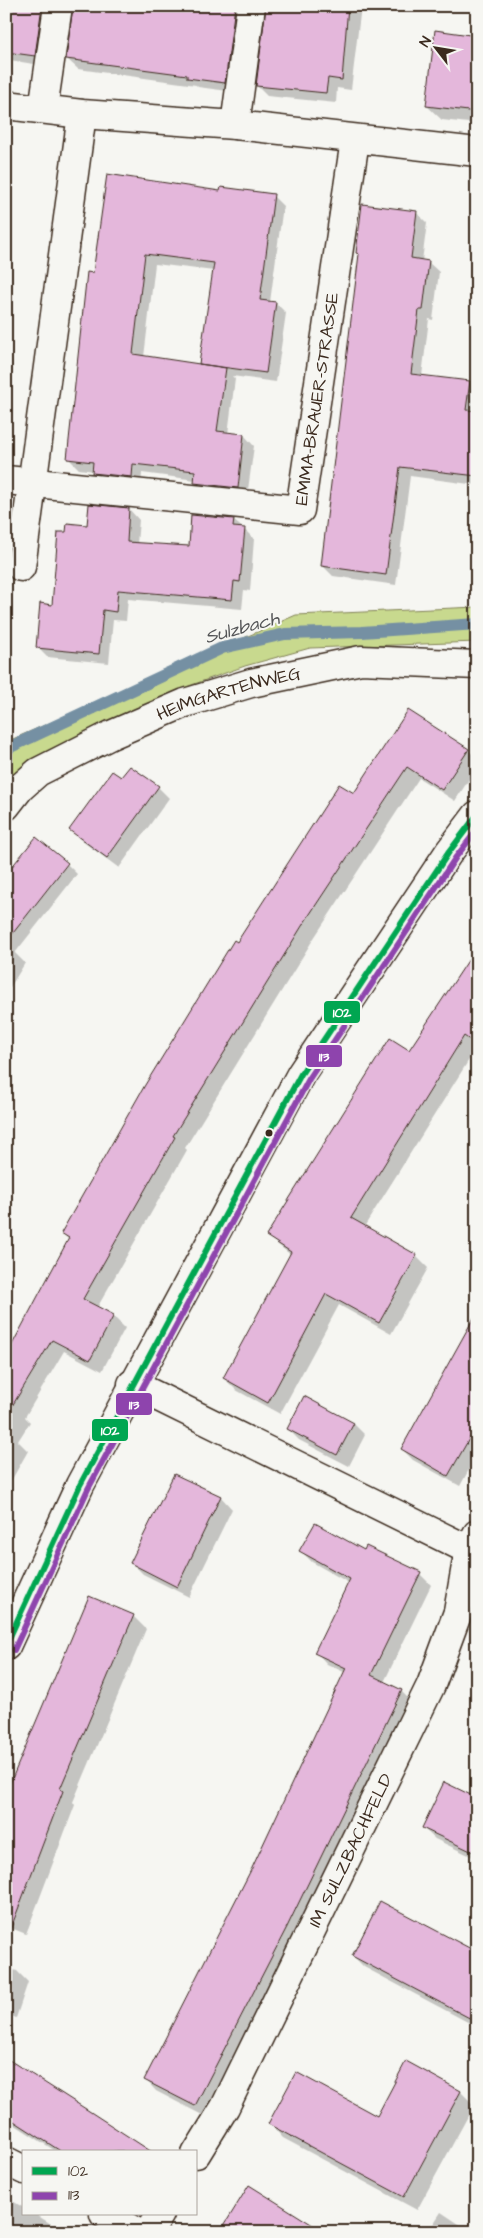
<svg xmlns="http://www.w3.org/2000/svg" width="483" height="2238" font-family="'Architects Daughter',sans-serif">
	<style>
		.green { fill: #c8d98e; stroke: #828256 }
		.shadow { fill: #0003; fill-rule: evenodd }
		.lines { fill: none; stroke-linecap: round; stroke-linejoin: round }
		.stream { stroke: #7590a3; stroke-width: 12 }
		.building { fill: #e4b7db; stroke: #3b2a1e }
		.minor-casing { stroke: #3b2a1e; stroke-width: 31 }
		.tertiary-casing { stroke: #3b2a1e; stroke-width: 31 }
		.minor { stroke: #f6f6f2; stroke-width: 28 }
		.tertiary { stroke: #f6f6f2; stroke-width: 28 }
		.bus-1-casing { stroke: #f6f6f2; stroke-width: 10 }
		.bus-2-casing { stroke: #f6f6f2; stroke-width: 10 }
		.bus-1 { stroke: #00a651; stroke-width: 6 }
		.bus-2 { stroke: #8e44ad; stroke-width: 6 }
		.bus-dot { fill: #3b2a1e; stroke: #f6f6f2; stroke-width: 2 }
		.labels { text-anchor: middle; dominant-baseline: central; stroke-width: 4; stroke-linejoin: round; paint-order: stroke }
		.street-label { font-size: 18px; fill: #3b2a1e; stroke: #f6f6f2 }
		.water-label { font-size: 19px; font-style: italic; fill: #535456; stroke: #f6f6f2 }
		.line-badge { stroke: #f6f6f2; stroke-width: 2 }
		.badge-label { font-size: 14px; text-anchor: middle; font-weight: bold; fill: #fff }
	</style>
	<rect width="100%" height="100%" fill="#f6f6f2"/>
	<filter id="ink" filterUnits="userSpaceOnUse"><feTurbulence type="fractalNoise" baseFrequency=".02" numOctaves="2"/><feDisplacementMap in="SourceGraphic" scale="10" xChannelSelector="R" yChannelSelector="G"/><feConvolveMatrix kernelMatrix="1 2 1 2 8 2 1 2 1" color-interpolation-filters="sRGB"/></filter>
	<g filter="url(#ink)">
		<path class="green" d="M477 607V642L310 648 245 666 186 687 36 760 6 782V742L296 615Z"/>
		<path class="shadow" d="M6 6H56L45 66 10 60 6 57Z
			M75 6H249L235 92 198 87 196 85 78 69 67 59Z
			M268 6H361L351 90 337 88 336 103 267 96 257 86Z
			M477 36V124L442 120 427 106Z
			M221 192 273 196 283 206 270 302 276 303 286 313 276 382 232 376 235 379 228 434 244 435 254 446 247 497 206 493 195 483 196 480 142 473 141 487 104 483 94 471 79 469 69 459 94 274ZM155 264 214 271 201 363 203 366 144 357Z
			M417 213 427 223 422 261 428 262 439 272 433 320 429 319 422 376 469 382 477 389V485L410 476 396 585 333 576 323 566 360 256 357 253Z
			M6 314 10 318 6 355Z
			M129 509 139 520 137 544 190 548 233 520 244 529 254 539 250 591 244 590 242 609 128 599 126 621 113 620 109 663 47 657 37 647 53 606 67 533Z
			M409 712 468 750 477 758V767L455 801 419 778 314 938 185 1148 187 1150 97 1308 113 1316 125 1328 102 1371 64 1351 25 1417 30 1422 18 1441 28 1451 11 1481 6 1479V1346L11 1349 69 1240 62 1233 238 944 354 795Z
			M121 779 158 787 169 798 119 868 82 841 71 830Z
			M67 864 77 874 15 953 25 963 6 994V876Z
			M477 949V1047L364 1227 416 1256 428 1268 391 1334 339 1305 280 1414 236 1390 224 1378 291 1255 267 1236 410 1052Z
			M477 1316V1455L460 1486 413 1460 402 1449Z
			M305 1398 354 1424 365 1435 349 1466 299 1440 288 1429Z
			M175 1475 221 1497 232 1509 189 1597 143 1574 132 1563Z
			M367 1547 420 1574 431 1585 384 1682 401 1691 412 1702 206 2117 156 2091 145 2079 254 1868 346 1673 327 1664 316 1652 349 1583 312 1562 301 1551 364 1552Z
			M133 1616 146 1629 73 1802 75 1805 26 1934 6 1926V1800Z
			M477 1799V1859L435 1839 423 1828Z
			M477 1954V2027L364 1967 353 1956Z
			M6 1968 17 1971 28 1982 16 2018 10 2015 6 2022Z
			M406 2063 461 2092 474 2105 417 2210 283 2138 270 2124 377 2118Z
			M6 2081 150 2152H57L6 2119Z
			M6 2197 24 2208V2214H35L64 2232H6Z
			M441 2212 471 2232H428Z"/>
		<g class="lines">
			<path class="stream" d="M6 749 222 648 285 634 362 632 477 624"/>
		</g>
		<path class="building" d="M6 6H42L35 56 6 52Z
			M73 6H235L225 83 187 78V75L66 59Z
			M266 6H348L342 80 328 78 326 93 256 86Z
			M435 30 477 36V112L426 106Z
			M107 174 220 191 221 187 274 194 260 300 276 302 266 373 199 364 214 263 145 254 133 354 226 368 217 431 244 434 238 488 194 483 195 471 133 464 132 477 92 473 93 462 67 459 87 272 93 273Z
			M362 204 417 211 411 258 429 261 423 310H419L411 374 470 381 466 410 477 411V476L400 467 386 575 321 566 359 254 356 253Z
			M89 504 129 508 127 542 189 546 191 515 234 519 233 527 245 528 240 582 234 581 232 600 118 590 116 612 103 610 99 654 36 648 40 603 52 605 58 532H66L67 523 87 525Z
			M408 710 469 749 442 790 407 767 302 926 173 1136 175 1137 83 1299 114 1315 90 1360 52 1340 6 1416V1356L69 1238 61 1233 145 1085 234 940 237 942 339 784 354 793Z
			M130 766 159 786 107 858 69 830 112 771 121 777Z
			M36 837 68 863 6 942V874Z
			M477 947V1045L464 1036 351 1218 417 1255 379 1323 326 1294 268 1403 223 1378 291 1252 266 1236 390 1038 409 1050Z
			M477 1312V1425L448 1476 401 1449Z
			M304 1396 354 1423 337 1455 287 1429Z
			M174 1474 221 1496 177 1587 130 1563Z
			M315 1523 364 1550 366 1546 421 1572 371 1675 402 1690 287 1927 195 2106 144 2080 252 1868 346 1668 314 1653 350 1579 299 1551Z
			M89 1596 134 1615 60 1789 63 1791 9 1933 6 1932V1793Z
			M444 1782 477 1798V1854L422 1828Z
			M380 1901 477 1952V2022L352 1956Z
			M6 2058 89 2111 152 2152H62L6 2116Z
			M406 2061 461 2091 404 2197 268 2124 296 2072 377 2116Z
			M249 2185 324 2232H220Z"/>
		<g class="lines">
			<defs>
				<g id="minor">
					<path d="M6 105 82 114 235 125 477 152"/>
					<path d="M43 109 58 6"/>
					<path d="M235 125 251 6"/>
					<path id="s1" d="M6 480 300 510 355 140"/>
					<path d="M21 567 82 114"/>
					<path id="s2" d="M6 806 20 788 38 772 111 735 185 703 251 683 361 660 477 665"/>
					<path d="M132 1384 477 1554"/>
					<path id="s3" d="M196 2154 225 2107 431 1685 458 1612 469 1549 477 1534"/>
					<path d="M6 2161 24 2170"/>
					<path d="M104 2214 136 2232"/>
					<path d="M149 2232 160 2214"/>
				</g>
				<path id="tertiary" d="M6 1646 80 1485 301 1074 449 852 477 815"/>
			</defs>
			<use href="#minor" class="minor-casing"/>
			<use href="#tertiary" class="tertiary-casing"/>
			<use href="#minor" class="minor"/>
			<use href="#tertiary" class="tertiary"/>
			<defs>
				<path id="bus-1" d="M6 1645 80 1485 301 1074 449 852 477 815"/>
				<path id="bus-2" d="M14 1650 88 1489 309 1079 456 857 477 830"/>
			</defs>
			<use href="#bus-1" class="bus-1-casing"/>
			<use href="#bus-2" class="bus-2-casing"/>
			<use href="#bus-1" class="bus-1"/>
			<use href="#bus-2" class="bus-2"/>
		</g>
	</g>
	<circle class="bus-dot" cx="269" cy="1133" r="4.5"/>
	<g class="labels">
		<g class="street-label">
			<text stroke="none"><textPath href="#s1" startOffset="408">EMMA-BRAUER-STRASSE</textPath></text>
			<text stroke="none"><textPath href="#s2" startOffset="254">HEIMGARTENWEG</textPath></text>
			<text stroke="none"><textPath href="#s3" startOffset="341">IM SULZBACHFELD</textPath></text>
		</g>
		<g class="water-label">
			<text transform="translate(242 628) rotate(-15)">Sulzbach</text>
		</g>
	</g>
	<g class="line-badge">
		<rect x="323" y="1000" width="38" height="24" rx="5" fill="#00a651"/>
		<rect x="305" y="1044" width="38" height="24" rx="5" fill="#8e44ad"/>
		<rect x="115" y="1392" width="38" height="24" rx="5" fill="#8e44ad"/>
		<rect x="91" y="1418" width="38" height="24" rx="5" fill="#00a651"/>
	</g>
	<g class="badge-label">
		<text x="342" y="1017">102</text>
		<text x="324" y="1061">113</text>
		<text x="134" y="1409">113</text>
		<text x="110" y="1435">102</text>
	</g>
	<rect width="483" height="2238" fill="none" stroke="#f6f6f2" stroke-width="25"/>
	<rect x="12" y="12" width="458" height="2213" fill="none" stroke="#3b2a1e" stroke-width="2" filter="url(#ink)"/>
	<rect x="22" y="2150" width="175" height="65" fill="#f6f6f2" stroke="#aba49d"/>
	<rect x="32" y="2167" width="25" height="8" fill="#00a651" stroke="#aba49d"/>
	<text x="68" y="2176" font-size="15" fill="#3b2a1e">102</text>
	<rect x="32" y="2192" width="25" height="8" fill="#8e44ad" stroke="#aba49d"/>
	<text x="68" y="2200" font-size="15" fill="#3b2a1e">113</text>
	<g transform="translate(436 48) rotate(301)" stroke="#f6f6f2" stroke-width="4" paint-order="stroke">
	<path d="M0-4L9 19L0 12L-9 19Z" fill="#3b2a1e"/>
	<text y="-8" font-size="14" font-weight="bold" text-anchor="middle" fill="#3b2a1e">N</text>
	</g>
</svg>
